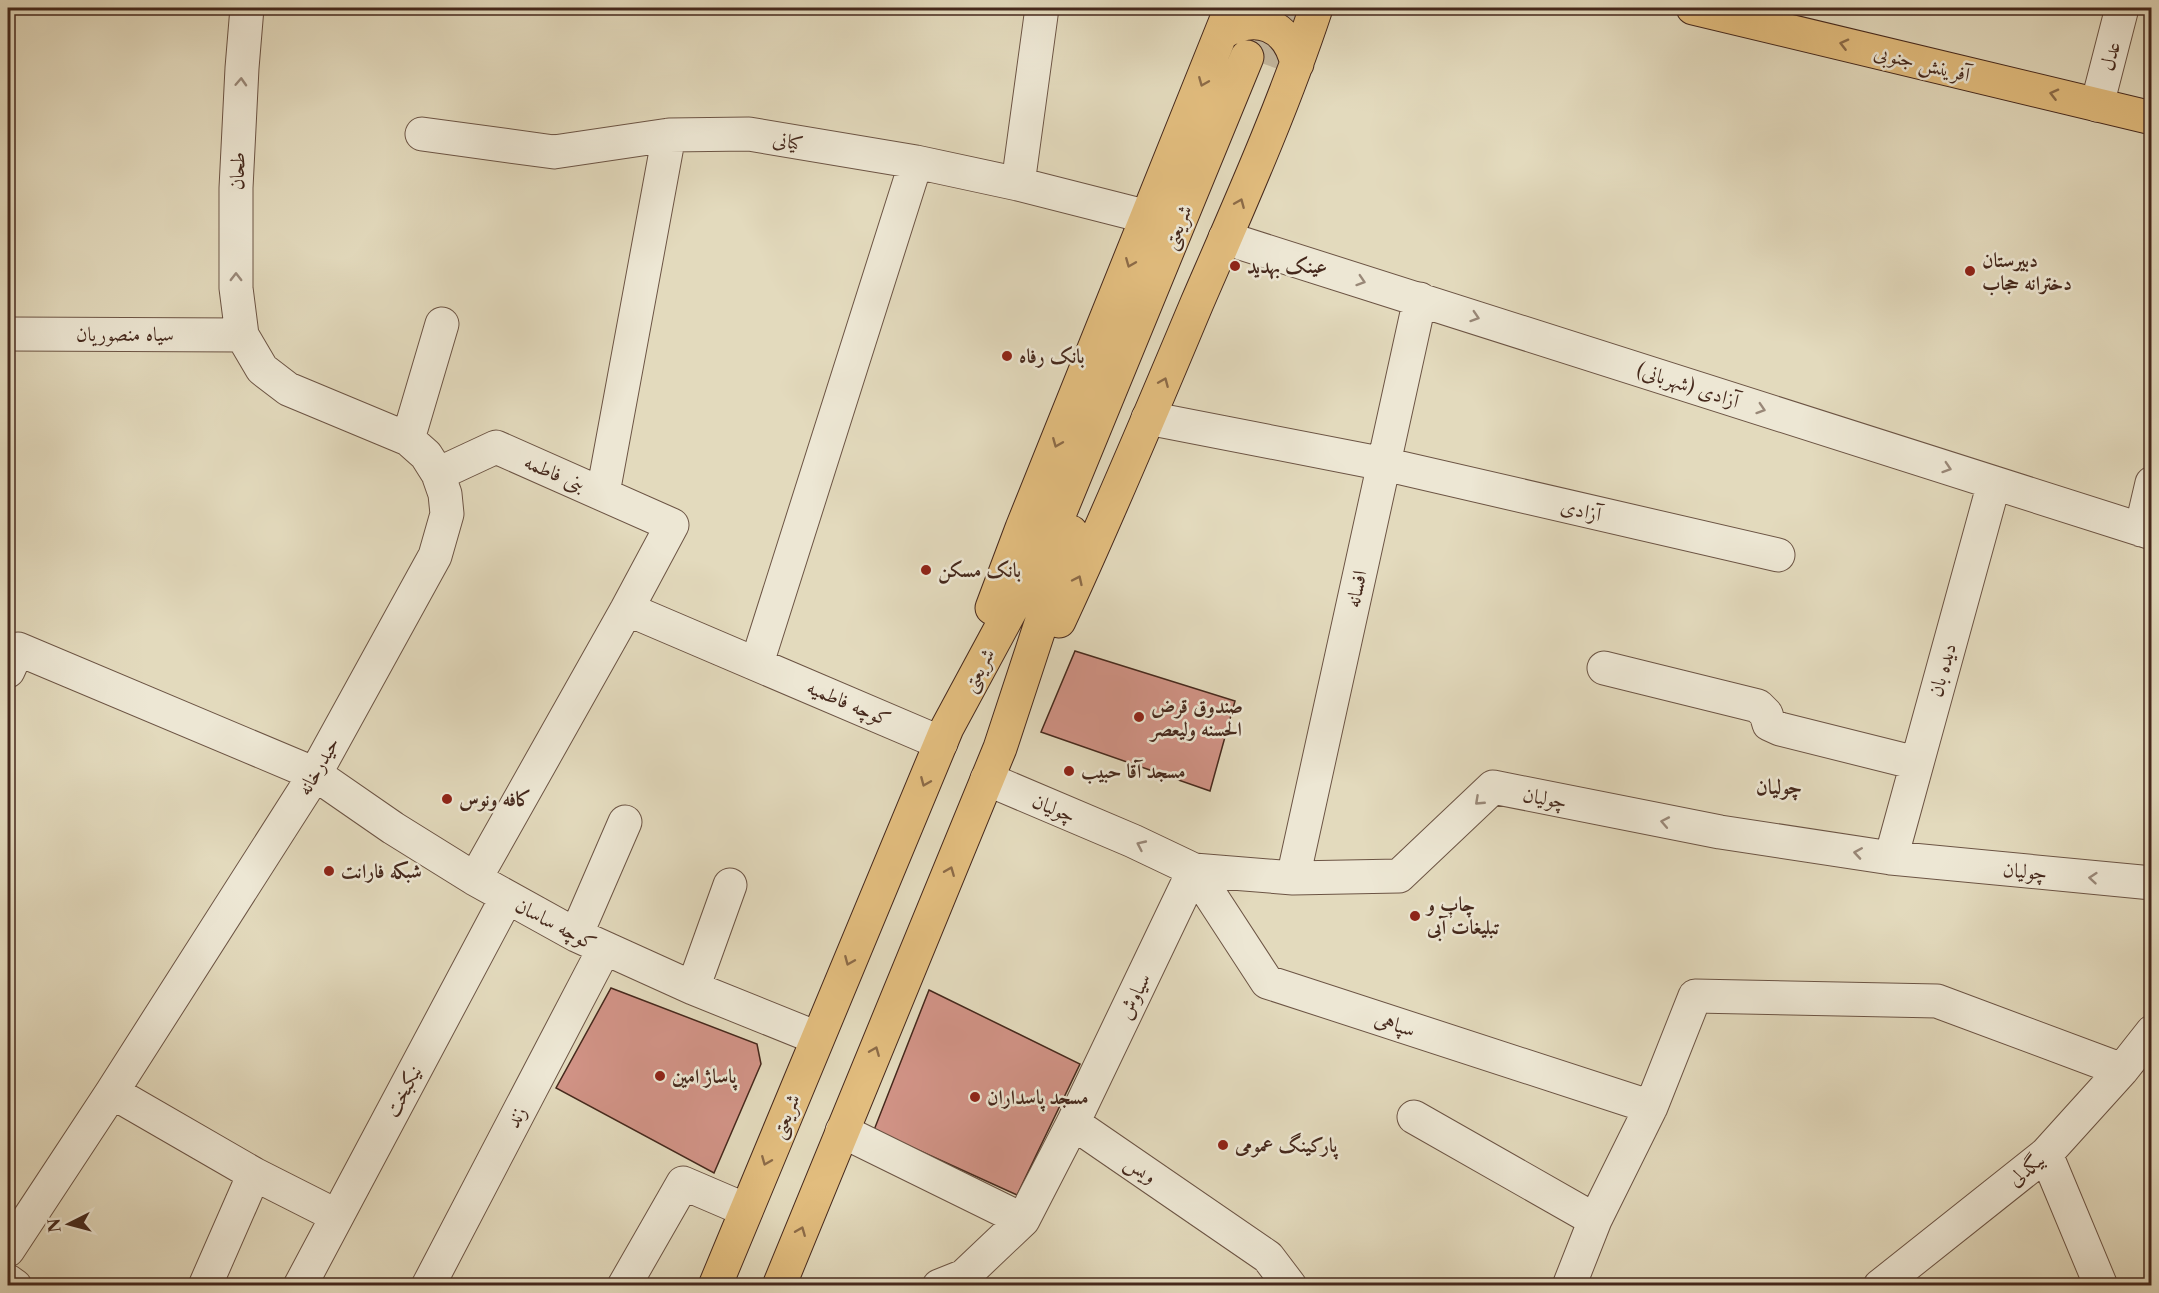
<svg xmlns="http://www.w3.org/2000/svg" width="2159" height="1293" font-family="'Libre Caslon Text',Amiri,serif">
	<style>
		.building { fill: #d19386; stroke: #45281c; stroke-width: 1.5 }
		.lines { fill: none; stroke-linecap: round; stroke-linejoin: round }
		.major-tunnel { stroke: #c3b69d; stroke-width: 33; stroke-dasharray: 33 16; stroke-linecap: butt }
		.minor-casing { stroke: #6c5444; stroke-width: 35 }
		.major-casing { stroke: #45281c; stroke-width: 35 }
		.minor { stroke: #ede7d4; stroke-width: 33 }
		.major { stroke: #e2bd7e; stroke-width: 33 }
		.oneway { stroke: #8c6b48 }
		.oneway2 { stroke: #998878 }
		.poi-dot { fill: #8f2418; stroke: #ede7d4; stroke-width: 2 }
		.labels { text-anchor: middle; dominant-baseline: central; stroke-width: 5; stroke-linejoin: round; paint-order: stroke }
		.street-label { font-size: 20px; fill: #45281c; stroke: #ede7d4 }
		.poi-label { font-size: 20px; font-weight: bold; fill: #45281c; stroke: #ede7d4; text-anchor: start }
		.neighbourhood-label { font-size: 21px; font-weight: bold; fill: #45281c; stroke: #ede7d4 }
	</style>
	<rect width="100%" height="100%" fill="#e3dabd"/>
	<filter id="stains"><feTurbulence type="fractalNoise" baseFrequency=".00333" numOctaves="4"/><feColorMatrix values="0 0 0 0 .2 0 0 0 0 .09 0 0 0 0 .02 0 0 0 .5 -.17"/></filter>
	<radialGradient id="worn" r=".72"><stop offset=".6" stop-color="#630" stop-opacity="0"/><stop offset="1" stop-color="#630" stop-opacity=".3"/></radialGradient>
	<path class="building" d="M1075 651 1235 701 1210 791 1041 732Z
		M611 988 757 1044 761 1064 714 1173 556 1088Z
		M929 990 1080 1064 1017 1195 874 1130Z"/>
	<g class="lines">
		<path class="major-tunnel" d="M1264 64 1284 8"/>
		<defs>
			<path id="minor" d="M2097 105 2122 8
				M422 134 554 152 669 135 749 134 916 162 1018 184 1148 217
				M1018 184 1042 8
				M1225 238 2152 533
				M8 334 242 335
				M1148 418 1384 464 1778 555
				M408 439 442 324
				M438 474 496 447 672 525 627 609 941 743
				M603 493 669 135
				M2141 530 2152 483
				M757 663 916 162
				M1604 668 1758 706 1766 714 1769 724 1780 729 1916 763
				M8 671 18 649 315 774 393 828 475 879 576 935 693 988 817 1038
				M987 779 1133 841 1194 870 1293 878 1399 876 1493 787 1720 832 1891 858 2152 883
				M1891 858 1994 483
				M1194 870 1267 982 1651 1107
				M1293 878 1420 299
				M475 879 627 609
				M576 935 625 822
				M693 988 730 885
				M112 1092 254 1174 337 1216
				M1414 1117 1595 1220
				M1073 1123 1268 1257 1290 1286
				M842 1131 1023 1220
				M2046 1154 2101 1286
				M8 1250 112 1092 315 774 435 556 447 514 445 494 438 474 426 455 408 439 288 389 262 369 242 335 236 288V188L242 68 247 8
				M8 1281 15 1286
				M205 1286 254 1174
				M300 1286 507 897
				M428 1286 604 949
				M624 1286 683 1183 746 1210
				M939 1286 964 1276 1023 1220 1073 1123 1194 870
				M1569 1286 1595 1220 1651 1107 1695 996 1937 1001 2122 1070
				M1880 1286 2046 1154 2122 1070 2152 1032"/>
			<path id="major" d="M1693 8 2152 118
				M1222 33C1256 12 1288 24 1297 64
				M992 608 1022 528 1231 8
				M1059 621C1108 516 1152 410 1197 303 1239 206 1283 108 1316 8
				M715 1286 947 728 1049 539 1247 57
				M779 1286 1000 748 1071 532"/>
		</defs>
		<use href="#minor" class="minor-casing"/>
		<use href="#major" class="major-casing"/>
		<use href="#minor" class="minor"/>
		<use href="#major" class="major"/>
	</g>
	<defs><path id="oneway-chevron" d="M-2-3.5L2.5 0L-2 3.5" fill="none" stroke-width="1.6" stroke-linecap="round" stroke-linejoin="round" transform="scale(1.5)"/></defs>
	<g class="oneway">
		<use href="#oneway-chevron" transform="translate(1844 44) rotate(-166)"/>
		<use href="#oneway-chevron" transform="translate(1203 82) rotate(112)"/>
		<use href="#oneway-chevron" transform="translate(2054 94) rotate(-166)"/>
		<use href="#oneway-chevron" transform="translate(1240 203) rotate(-67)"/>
		<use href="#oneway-chevron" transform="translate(1130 263) rotate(112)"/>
		<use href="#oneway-chevron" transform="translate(1164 382) rotate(-67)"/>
		<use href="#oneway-chevron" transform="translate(1057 443) rotate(112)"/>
		<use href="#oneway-chevron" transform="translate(1078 580) rotate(-65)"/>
		<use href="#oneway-chevron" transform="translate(925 782) rotate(113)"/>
		<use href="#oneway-chevron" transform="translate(950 871) rotate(-68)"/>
		<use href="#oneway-chevron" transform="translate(849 961) rotate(113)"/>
		<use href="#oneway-chevron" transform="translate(875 1051) rotate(-68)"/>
		<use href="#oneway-chevron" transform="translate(766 1161) rotate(112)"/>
		<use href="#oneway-chevron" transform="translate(801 1231) rotate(-68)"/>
	</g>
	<g class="oneway2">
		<use href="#oneway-chevron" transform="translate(241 82) rotate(-87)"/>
		<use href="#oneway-chevron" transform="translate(236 277) rotate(-90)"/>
		<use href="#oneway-chevron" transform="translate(1361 281) rotate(18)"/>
		<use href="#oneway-chevron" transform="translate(1475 317) rotate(18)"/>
		<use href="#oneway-chevron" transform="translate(1761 409) rotate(18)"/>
		<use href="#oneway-chevron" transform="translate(1947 468) rotate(18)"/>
		<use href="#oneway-chevron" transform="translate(1479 801) rotate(137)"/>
		<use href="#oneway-chevron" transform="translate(1665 822) rotate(-169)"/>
		<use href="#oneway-chevron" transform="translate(1141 845) rotate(-155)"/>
		<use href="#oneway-chevron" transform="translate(1858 853) rotate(-171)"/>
		<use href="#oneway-chevron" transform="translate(2093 878) rotate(-175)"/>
	</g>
	<g class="poi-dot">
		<circle cx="1235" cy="266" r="6"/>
		<circle cx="1970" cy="271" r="6"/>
		<circle cx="1007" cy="356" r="6"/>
		<circle cx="926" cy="570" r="6"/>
		<circle cx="1139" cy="717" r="6"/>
		<circle cx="1069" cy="771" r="6"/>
		<circle cx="447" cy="799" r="6"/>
		<circle cx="329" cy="871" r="6"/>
		<circle cx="1415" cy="916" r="6"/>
		<circle cx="660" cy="1076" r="6"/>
		<circle cx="975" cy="1097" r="6"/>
		<circle cx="1223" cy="1145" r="6"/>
	</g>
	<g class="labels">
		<g class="street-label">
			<text transform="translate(2110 56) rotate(-75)">عدل</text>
			<text transform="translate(1922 63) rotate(14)">آفرینش جنوبی</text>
			<text transform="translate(788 141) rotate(10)">کیانی</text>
			<text transform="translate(237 171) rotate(-88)">طحان</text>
			<text transform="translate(1177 227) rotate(-68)">شریعتی</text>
			<text x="125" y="334">سیاه منصوریان</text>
			<text transform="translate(1688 385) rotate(18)">آزادی (شهربانی)</text>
			<text transform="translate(555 473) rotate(23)">بنی فاطمه</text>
			<text transform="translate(1581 510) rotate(13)">آزادی</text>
			<text transform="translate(1356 589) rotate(-78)">افسانه</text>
			<text transform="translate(978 670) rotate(-62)">شریعتی</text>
			<text transform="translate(1942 670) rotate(-74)">دیده بان</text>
			<text transform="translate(849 703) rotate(23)">کوچه فاطمیه</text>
			<text transform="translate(318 766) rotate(-60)">حیدرخانه</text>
			<text transform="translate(1545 798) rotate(11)">چولیان</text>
			<text transform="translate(1054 808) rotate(23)">چولیان</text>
			<text transform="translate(2025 871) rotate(5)">چولیان</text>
			<text transform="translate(556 924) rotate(28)">کوچه ساسان</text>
			<text transform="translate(1134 996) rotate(-64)">سیاوش</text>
			<text transform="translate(1395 1024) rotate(18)">سپاهی</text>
			<text transform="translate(403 1091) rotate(-62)">نیکبخت</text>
			<text transform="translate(785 1116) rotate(-68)">شریعتی</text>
			<text transform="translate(516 1117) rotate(-62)">زند</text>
			<text transform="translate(1141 1169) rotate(34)">ویس</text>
			<text transform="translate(2026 1169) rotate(-39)">بیگدلی</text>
		</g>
		<g class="poi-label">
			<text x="1982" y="260">دبیرستان<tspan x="1982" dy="23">دخترانه حجاب</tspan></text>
			<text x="1247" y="266">عینک بهدید</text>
			<text x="1019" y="356">بانک رفاه</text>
			<text x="938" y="570">بانک مسکن</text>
			<text x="1151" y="706">صندوق قرض<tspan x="1151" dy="23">الحسنه ولیعصر</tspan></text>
			<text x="1081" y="771">مسجد آقا حبیب</text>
			<text x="459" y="799">کافه ونوس</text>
			<text x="341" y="871">شبکه فارانت</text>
			<text x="1427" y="904">چاپ و<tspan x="1427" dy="23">تبلیغات آبی</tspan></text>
			<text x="672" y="1076">پاساژ امین</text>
			<text x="987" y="1097">مسجد پاسداران</text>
			<text x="1235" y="1145">پارکینگ عمومی</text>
		</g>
		<g class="neighbourhood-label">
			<text x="1779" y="786">چولیان</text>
		</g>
	</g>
	<rect width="2159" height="1293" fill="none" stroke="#e3dabd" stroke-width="30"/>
	<rect x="9" y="9" width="2141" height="1275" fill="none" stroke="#45281c" stroke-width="3"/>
	<rect x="15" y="15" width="2129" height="1263" fill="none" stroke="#45281c" stroke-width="1.5"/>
	<g transform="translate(69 1224) rotate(264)" stroke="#ede7d4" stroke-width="4.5" paint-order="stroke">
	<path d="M0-4.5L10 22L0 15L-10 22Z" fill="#45281c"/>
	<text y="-9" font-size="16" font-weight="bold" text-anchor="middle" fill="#45281c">N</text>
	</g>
	<rect width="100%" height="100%" filter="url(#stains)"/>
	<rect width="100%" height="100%" fill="url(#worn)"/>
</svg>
